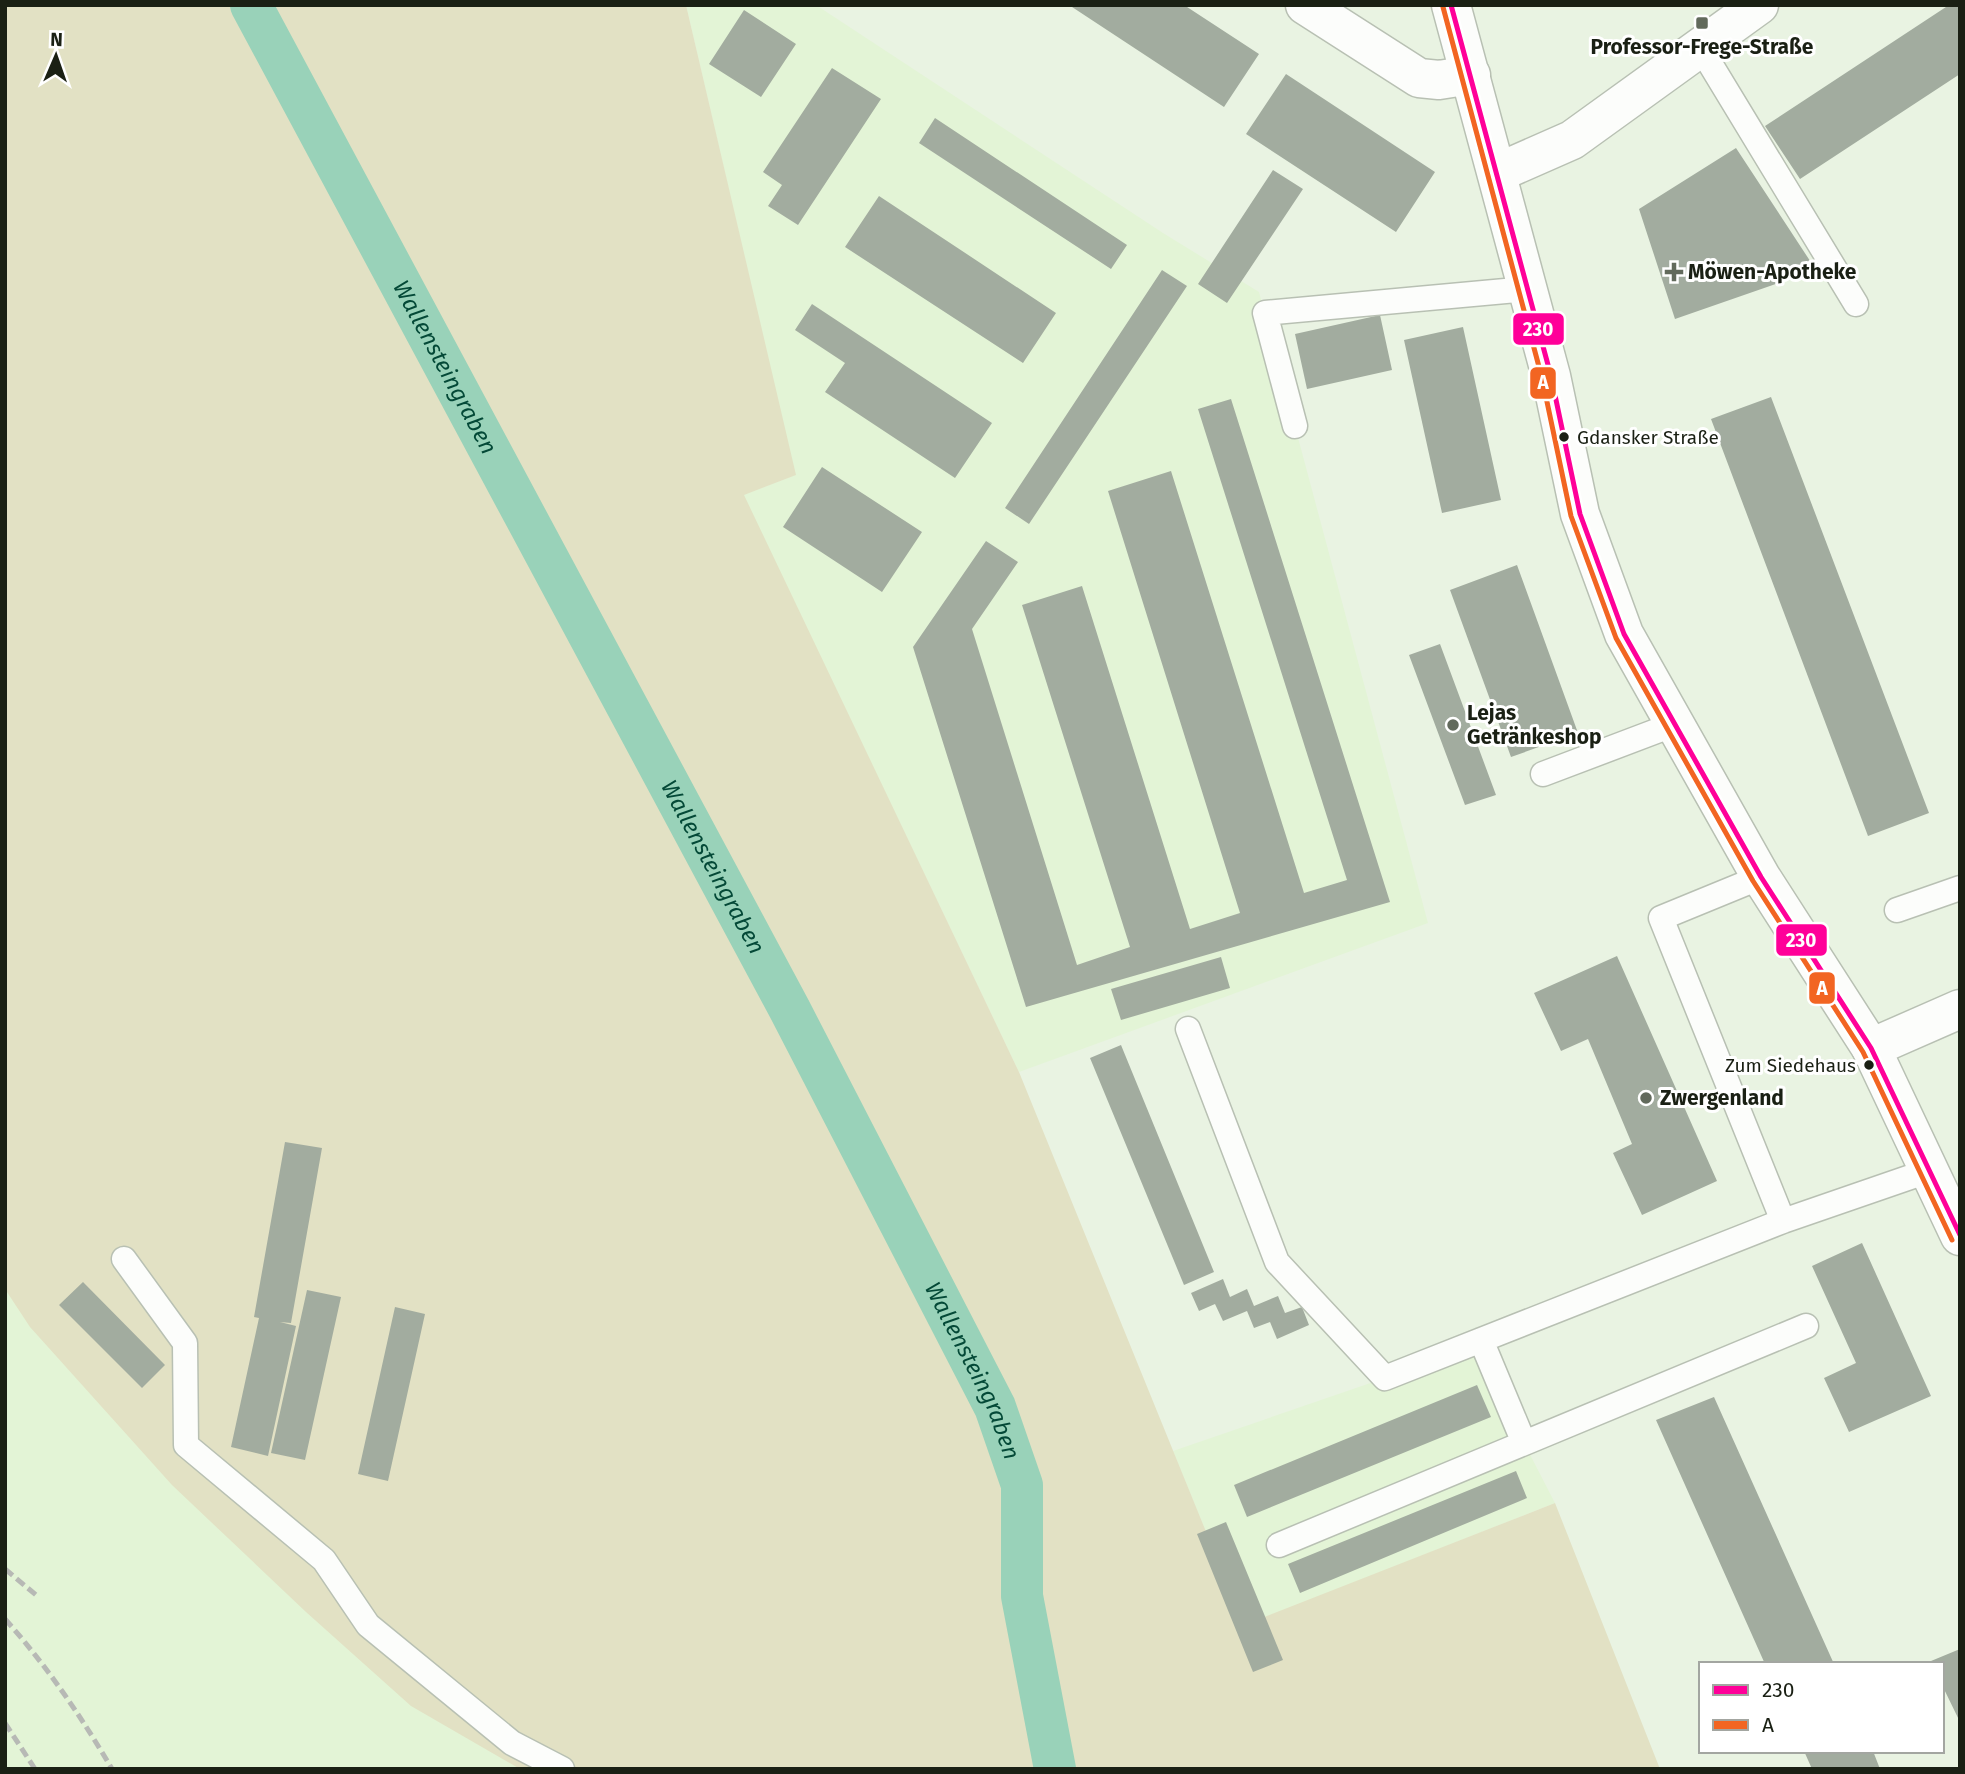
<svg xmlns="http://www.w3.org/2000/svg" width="1965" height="1774" font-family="'Fira Sans',sans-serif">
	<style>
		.built { fill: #e3f4d6 }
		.green { fill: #e2e1c4 }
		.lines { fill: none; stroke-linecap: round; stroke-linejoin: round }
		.canal { stroke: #99d2b9; stroke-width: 42 }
		.building { fill: #a2ac9f }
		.lane-casing { stroke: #b8c0b3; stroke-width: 27 }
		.street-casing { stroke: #b8c0b3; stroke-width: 41 }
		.secondary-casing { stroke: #b8c0b3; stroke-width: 41 }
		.lane { stroke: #fcfdfb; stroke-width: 24 }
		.street { stroke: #fcfdfb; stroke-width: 38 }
		.secondary { stroke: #fcfdfb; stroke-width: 38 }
		.rail { stroke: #b7b9b5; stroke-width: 5; stroke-dasharray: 10 5; stroke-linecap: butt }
		.bus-1-casing { stroke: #fff; stroke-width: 10 }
		.bus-2-casing { stroke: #fff; stroke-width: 10 }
		.bus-1 { stroke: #f09; stroke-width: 5 }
		.bus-2 { stroke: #f26522; stroke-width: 5 }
		.poi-dot { fill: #626a5c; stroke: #fff; stroke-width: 2.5 }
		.bus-dot { fill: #1a2014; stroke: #fff; stroke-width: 2.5 }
		.labels { text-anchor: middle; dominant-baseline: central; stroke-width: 6; stroke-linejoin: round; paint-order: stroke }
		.bus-label { font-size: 19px; fill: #1a2014; stroke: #fff; text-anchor: start }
		.poi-label { font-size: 21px; font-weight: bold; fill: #1a2014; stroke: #fff; text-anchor: start }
		.water-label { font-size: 23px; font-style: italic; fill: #044937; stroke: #fff }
		.line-badge { stroke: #fff; stroke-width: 2.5 }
		.badge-label { font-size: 19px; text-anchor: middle; font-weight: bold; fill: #fff }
	</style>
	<rect width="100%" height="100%" fill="#e9f3e2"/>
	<path class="built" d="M686 5H816L1163 233 1259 292 1428 923 1019 1072 743 495 795 475Z
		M5 1289 526 1769H5Z
		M1481 1340 1524 1443 1555 1503 1244 1626 1173 1451 1385 1378Z"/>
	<path class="green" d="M5 5H250L262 26 263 5H686L796 475 744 495 1019 1072 1244 1625 1555 1503 1660 1769H520L411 1706 306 1612 172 1485 30 1327 5 1289Z"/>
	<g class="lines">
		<path class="canal" id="s1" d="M251 5 790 1010 995 1407 1022 1485V1596L1055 1769"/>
	</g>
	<path class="building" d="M1069 5H1184L1259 54 1224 107Z
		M1949 5H1960V74L1800 179 1765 126Z
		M744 10 796 44 761 97 709 64Z
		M832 68 881 99 798 225 768 206 782 185 763 172Z
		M1286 74 1435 172 1396 232 1246 134Z
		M935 118 1127 245 1111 269 919 143Z
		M1736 148 1816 270 1675 319 1639 209Z
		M1273 170 1303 189 1227 303 1198 284Z
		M879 196 1056 313 1023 363 845 247Z
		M1162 270 1187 286 1029 524 1005 508Z
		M812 304 992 423 955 478 825 392 845 363 795 330Z
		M1380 315 1392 370 1307 389 1295 334Z
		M1463 327 1501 500 1442 513 1404 340Z
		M1771 397 1929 813 1868 836 1711 419Z
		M1231 399 1390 902 1026 1007 913 647 986 541 1018 562 972 629 1077 965 1130 947 1022 605 1082 586 1190 929 1240 913 1108 491 1171 471 1304 893 1347 880 1198 409Z
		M822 467 922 532 882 592 783 527Z
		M1517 565 1578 733 1511 757 1450 590Z
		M1440 644 1496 795 1465 805 1409 655Z
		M1617 956 1717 1181 1642 1215 1613 1153 1632 1144 1588 1039 1561 1051 1534 993Z
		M1221 957 1230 988 1121 1020 1111 989Z
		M1121 1045 1214 1272 1184 1285 1090 1058Z
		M285 1142 322 1148 291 1323 280 1322 296 1326 268 1456 231 1447 259 1318 254 1317Z
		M1862 1243 1931 1396 1849 1432 1824 1378 1856 1363 1812 1266Z
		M1223 1279 1230 1297 1247 1289 1254 1306 1278 1296 1285 1313 1302 1307 1309 1325 1277 1339 1270 1322 1254 1328 1247 1311 1223 1321 1215 1304 1199 1311 1191 1293Z
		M83 1282 165 1365 142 1388 59 1305Z
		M307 1290 341 1297 305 1460 271 1453Z
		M395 1307 425 1314 388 1481 358 1474Z
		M1477 1385 1491 1417 1247 1517 1234 1485Z
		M1714 1397 1834 1664H1765L1656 1420Z
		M1516 1471 1527 1498 1300 1593 1288 1564Z
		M1226 1522 1283 1660 1253 1672 1197 1534Z
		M1960 1649V1722L1942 1685V1664H1932L1931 1661Z
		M1804 1751H1873L1880 1769H1812Z"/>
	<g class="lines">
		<defs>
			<path id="lane" d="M1700 47 1856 304
				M1295 426 1265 313 1527 289
				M1543 774 1675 724
				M1761 877 1661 918 1783 1221
				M1897 910 1960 888
				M1188 1029 1277 1262 1385 1378 1783 1221 1928 1171
				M124 1259 185 1343 186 1445 324 1560 368 1625 512 1743 562 1769
				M1481 1340 1524 1443
				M1279 1545 1806 1326"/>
			<path id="street" d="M1305 5 1419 78 1439 80 1471 75
				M1497 173 1572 140 1759 5
				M1871 1048 1960 1009"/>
			<path id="secondary" d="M1451 5 1551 376 1580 514 1624 634 1761 877 1871 1048 1960 1236"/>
		</defs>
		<use href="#lane" class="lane-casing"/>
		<use href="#street" class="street-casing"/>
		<use href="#secondary" class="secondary-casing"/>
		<use href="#lane" class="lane"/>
		<use href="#street" class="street"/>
		<use href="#secondary" class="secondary"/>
		<path class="rail" d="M5 1569 36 1595
			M5 1619C46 1665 81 1716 112 1769
			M5 1723 35 1769"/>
		<defs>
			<path id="bus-1" d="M1451 5 1551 376 1580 514 1624 634 1761 877 1871 1048 1960 1235"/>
			<path id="bus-2" d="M1443 7 1542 378 1571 516 1616 638 1753 881 1863 1052 1952 1240"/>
		</defs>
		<use href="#bus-1" class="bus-1-casing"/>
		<use href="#bus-2" class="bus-2-casing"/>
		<use href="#bus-1" class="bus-1"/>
		<use href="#bus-2" class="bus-2"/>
	</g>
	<g class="poi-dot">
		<rect x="1695" y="16" width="14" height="14" rx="3.5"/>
		<path d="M1670.5 261.5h7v7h7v7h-7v7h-7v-7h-7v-7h7z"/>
		<circle cx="1453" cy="725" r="7"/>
		<circle cx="1646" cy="1098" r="7"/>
	</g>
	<g class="bus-dot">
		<circle cx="1564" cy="437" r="6"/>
		<circle cx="1869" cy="1065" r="6"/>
	</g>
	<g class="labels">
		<g class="bus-label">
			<text x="1577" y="437">Gdansker Straße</text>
			<text x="1856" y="1065" text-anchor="end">Zum Siedehaus</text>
		</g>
		<g class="poi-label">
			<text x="1702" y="47" text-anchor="middle">Professor-Frege-Straße</text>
			<text x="1688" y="272">Möwen-Apotheke</text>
			<text x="1467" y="713">Lejas<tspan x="1467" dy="24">Getränkeshop</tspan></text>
			<text x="1660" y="1098">Zwergenland</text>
		</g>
		<g class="water-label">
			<text stroke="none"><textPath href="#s1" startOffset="411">Wallensteingraben</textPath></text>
			<text stroke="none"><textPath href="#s1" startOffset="978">Wallensteingraben</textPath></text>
			<text stroke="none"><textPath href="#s1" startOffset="1545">Wallensteingraben</textPath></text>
		</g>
	</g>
	<g class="line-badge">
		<rect x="1512" y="312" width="53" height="34" rx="7" fill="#f09"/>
		<rect x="1529" y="366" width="28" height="34" rx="7" fill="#f26522"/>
		<rect x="1775" y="923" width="53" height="34" rx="7" fill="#f09"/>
		<rect x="1808" y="971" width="28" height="34" rx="7" fill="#f26522"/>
	</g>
	<g class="badge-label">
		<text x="1538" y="336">230</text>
		<text x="1543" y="389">A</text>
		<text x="1801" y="947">230</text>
		<text x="1822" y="995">A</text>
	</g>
	<rect width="1965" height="1774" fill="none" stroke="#1a2014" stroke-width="14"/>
	<rect x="1699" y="1662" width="245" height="91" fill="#ffffff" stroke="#a3a6a1" stroke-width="2"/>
	<rect x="1713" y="1685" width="35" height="10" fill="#ff0099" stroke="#a3a6a1" stroke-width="2"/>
	<text x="1762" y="1697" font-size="21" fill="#1a2014">230</text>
	<rect x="1713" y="1720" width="35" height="10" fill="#f26522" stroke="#a3a6a1" stroke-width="2"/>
	<text x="1762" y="1732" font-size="21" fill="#1a2014">A</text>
	<g transform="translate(56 56) rotate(2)" stroke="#ffffff" stroke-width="5" paint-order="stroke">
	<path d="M0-5L12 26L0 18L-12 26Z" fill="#1a2014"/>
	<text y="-10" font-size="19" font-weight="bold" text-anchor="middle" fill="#1a2014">N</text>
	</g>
</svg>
